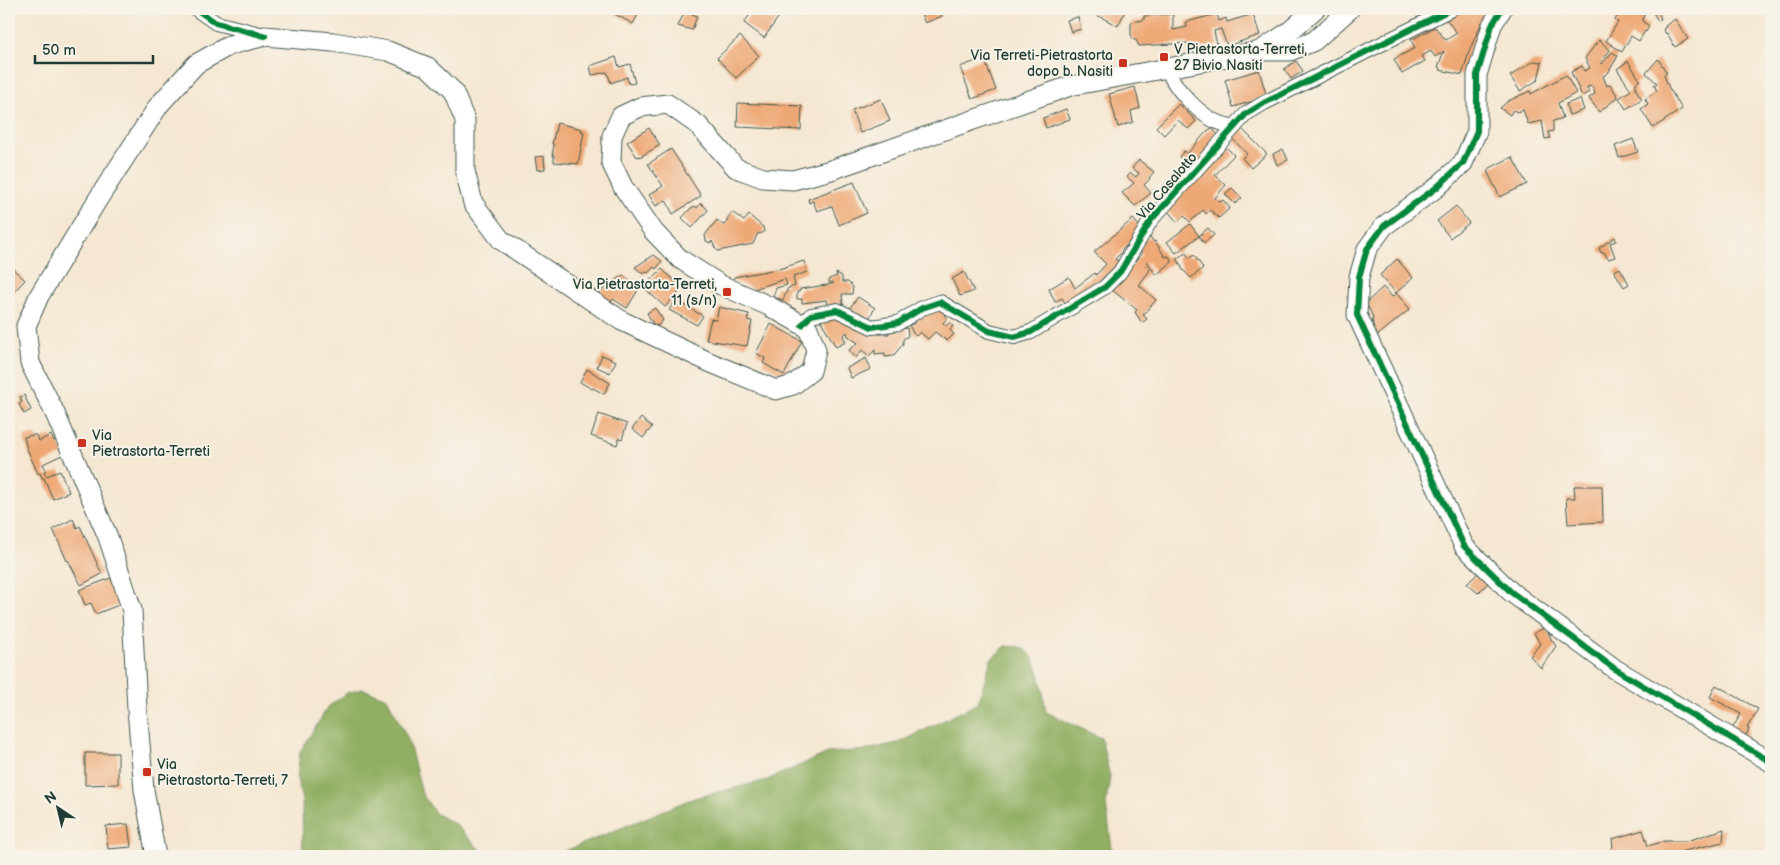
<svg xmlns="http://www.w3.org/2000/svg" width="1780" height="865" font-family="'Balsamiq Sans',sans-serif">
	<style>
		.forest { fill: #90af62; stroke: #58764b }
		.building { fill: #eea875 }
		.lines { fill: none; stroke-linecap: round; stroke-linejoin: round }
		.street-casing { stroke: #3f564c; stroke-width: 16 }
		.secondary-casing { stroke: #3f564c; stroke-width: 21 }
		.street { stroke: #fff; stroke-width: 14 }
		.secondary { stroke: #fff; stroke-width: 19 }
		.cycleway-casing { stroke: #f7f3e8; stroke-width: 9 }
		.cycleway { stroke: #00873e; stroke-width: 6 }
		.poi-dot { fill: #c8321e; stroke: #f7f3e8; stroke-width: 2 }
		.labels { text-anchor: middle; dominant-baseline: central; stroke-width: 4; stroke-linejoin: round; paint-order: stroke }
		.poi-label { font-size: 14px; fill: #1f3d34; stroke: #f7f3e8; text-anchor: start }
		.street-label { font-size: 14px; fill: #1f3d34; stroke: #f7f3e8 }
	</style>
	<rect width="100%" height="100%" fill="#f7f3e8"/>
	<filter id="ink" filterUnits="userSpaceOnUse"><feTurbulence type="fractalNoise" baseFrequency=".02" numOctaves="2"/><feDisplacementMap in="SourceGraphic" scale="10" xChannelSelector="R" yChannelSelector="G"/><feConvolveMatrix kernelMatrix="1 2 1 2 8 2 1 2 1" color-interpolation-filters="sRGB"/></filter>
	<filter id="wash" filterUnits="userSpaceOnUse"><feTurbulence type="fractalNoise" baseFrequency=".0096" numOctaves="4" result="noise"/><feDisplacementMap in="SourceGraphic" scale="20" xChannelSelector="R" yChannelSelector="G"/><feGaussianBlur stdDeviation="1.12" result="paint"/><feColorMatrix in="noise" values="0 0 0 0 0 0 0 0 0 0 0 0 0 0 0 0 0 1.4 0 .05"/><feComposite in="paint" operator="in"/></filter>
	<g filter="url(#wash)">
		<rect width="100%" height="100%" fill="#f5e7d1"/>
		<path class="forest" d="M1006 646C1010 647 1015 646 1019 647 1041 653 1042 693 1046 712L1101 738 1110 777 1106 804 1113 856H553L694 798 767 780 828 753 867 750 901 742 978 703 991 659Z
			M363 689 387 698 408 739 422 794 435 813 456 825 486 856H303L302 800 297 779 300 752 328 707 347 693Z"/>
		<g id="blocks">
			<path class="building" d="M618 9H641L633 24 615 14Z
				M754 9H771L780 15 764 38 744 23Z
				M935 9H939L942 16 925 23 921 14Z
				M1085 9H1126L1118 26Z
				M1464 9H1493L1484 24 1482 22 1470 49 1462 75 1440 70V68L1438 67 1444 51 1435 57 1431 51 1422 56 1425 61 1402 74 1394 59 1415 48 1411 40 1435 27 1446 40 1457 33 1446 19Z
				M1622 9H1643L1645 12 1642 21 1649 26 1646 32 1645 31 1639 41 1631 36 1622 52 1606 41 1618 22 1615 20Z
				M1651 9H1667L1659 14 1661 19 1658 21Z
				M685 11 697 16 692 30 678 26Z
				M1173 14V30L1187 27 1186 22 1217 14 1219 21 1226 18 1227 22 1253 14 1260 35 1227 46 1221 29 1214 31 1217 45 1190 51 1188 43 1139 46 1136 40H1134L1131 35V22L1144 20V16Z
				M1078 17 1081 29 1071 32 1067 20Z
				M1675 19 1688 39 1675 47 1667 33 1666 34 1663 29 1666 27 1665 26Z
				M740 36 759 56 736 78 717 58Z
				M1599 40 1610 50 1601 62 1602 64 1612 52 1618 56 1608 73 1603 76 1607 86 1610 84 1618 97 1599 112 1589 98 1595 94 1592 86 1587 87 1589 92 1582 96 1571 72 1582 66 1584 71 1590 68 1585 58Z
				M616 57 619 67 630 64 635 83 629 84 627 77 611 83 607 72 592 75 590 66Z
				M984 58 996 90 972 99 960 67Z
				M1658 59 1667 73 1664 75 1669 88 1682 109 1653 128 1641 109 1648 104 1645 99 1657 91 1654 85 1657 83 1646 73Z
				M1296 61 1303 71 1291 79 1284 69Z
				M1534 61 1542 62 1538 80 1520 91 1510 76Z
				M1628 61 1640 80 1635 84 1637 87 1635 88 1642 99 1626 109 1619 98 1631 90 1617 69Z
				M1259 70 1267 97 1233 107 1225 80Z
				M1566 75 1576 93 1558 103 1563 118 1553 121V131L1548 132 1550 138 1545 139 1542 121 1528 124 1523 110 1517 112 1513 110 1510 115 1500 108 1508 101 1530 91 1531 94Z
				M1135 87 1140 108 1131 111 1133 122 1118 127 1109 94Z
				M881 99 890 121 860 133 852 110Z
				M1580 99 1584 110 1569 115 1566 104Z
				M738 103 802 106 801 130 737 127Z
				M1179 104 1196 121 1188 129 1178 120 1164 135 1156 127Z
				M1066 109 1070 119 1046 128 1043 118Z
				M557 123 582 129 581 131 584 132 578 164 554 162V155H552L554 145 552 144Z
				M1240 127 1267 154 1251 168 1242 158 1247 154 1231 137Z
				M649 128 660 145 640 157 639 156 637 157 627 142Z
				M1212 128 1220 138 1193 171 1179 157 1184 151 1187 154 1207 131Z
				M1633 139 1638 152 1619 158 1615 146Z
				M1225 146 1234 155 1215 175 1226 185 1215 198 1220 202 1223 200 1230 208 1219 218 1210 210 1206 214 1203 210 1190 222 1184 216 1177 222 1167 210 1175 204 1173 203Z
				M671 149 701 196 673 214 666 200 656 206 649 195 663 186 648 164Z
				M1283 149 1288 160 1277 165 1273 154Z
				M544 156 545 169 537 170 535 157Z
				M1512 157 1527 184 1500 197 1487 171 1488 170V169Z
				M1139 160 1154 172 1149 178 1150 179 1144 185 1151 193 1135 206 1122 193 1134 183 1127 177 1131 173 1136 177 1139 173 1132 168Z
				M854 182 867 213 839 225 832 206 817 211 813 201 809 203 808 199Z
				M1232 188 1242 198 1235 204 1225 194Z
				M701 203 708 210 692 228 682 218 690 209 695 206 697 208Z
				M1456 206 1469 223 1450 238 1437 221Z
				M732 212 744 221 749 215 763 227 764 232 760 234 758 233 753 244 718 251 715 248 712 241 711 243 706 241 705 235 717 220 723 225 727 223V219Z
				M1133 219 1142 229 1121 251 1122 252 1115 259 1123 264 1068 308 1062 298 1055 302 1049 289 1069 277 1075 288 1095 273 1096 275 1106 264 1094 252Z
				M1190 224 1199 236 1176 253 1167 242Z
				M1208 228 1214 235 1204 243 1199 236Z
				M1150 237 1154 242 1155 241 1165 257 1169 256 1172 262 1156 275 1147 261 1146 266 1150 270 1139 285 1156 300 1143 315 1147 319 1142 323 1135 312 1137 310 1111 289 1142 254 1139 249 1146 238Z
				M1615 237 1616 241 1610 243 1615 257 1608 259 1604 252 1601 253 1599 248Z
				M1186 253 1189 258 1194 255 1203 268 1191 278 1183 270 1177 258Z
				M654 255 662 261 656 269 654 267 648 273 646 272 643 274 635 267Z
				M1397 259 1413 278 1396 293 1380 275Z
				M804 261 807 272 793 277 795 286 788 288 783 300 773 297 776 288 787 285 785 279 754 289 733 281 734 277 782 268Z
				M10 266 25 280 11 295 9 293Z
				M1620 268 1629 284 1624 287 1614 271Z
				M662 269 681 287V290L665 307 643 287Z
				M964 272 974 291 960 296 952 279Z
				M836 273 842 276V282H848L853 287 852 294H842L843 304 828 305 827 300 802 303V299H797V292L800 291V289L833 284V282L829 283V279L837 276Z
				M623 275 640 287 627 308 613 299 610 303 597 294Z
				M1383 287 1392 297 1396 293 1410 309 1377 336 1374 333 1372 318 1373 317 1366 303Z
				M858 297 875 308 868 320 849 309Z
				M676 300 703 316 697 325 669 310Z
				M719 307 749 314 747 320 752 321 747 346 706 340 711 319 716 320Z
				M655 308 663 320 658 326 653 324 647 313Z
				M939 308 946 313 944 315 947 318 943 323 946 326 950 322 953 326 950 330 954 334 947 341 935 332 928 339 920 332 916 336 913 333 909 325 913 324 920 317 921 318 928 311Z
				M831 314 878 332V334H889V331L907 328 908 336 903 339V344L893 356 885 357V353L875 354V350L869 356 862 350 856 358 849 350 858 343 848 336 847 332 843 336 846 342 836 347 821 321Z
				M771 324 802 341 784 375 763 363 765 358 756 353Z
				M602 355 616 361 610 373 597 367Z
				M866 358 871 369 851 378 847 368Z
				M587 369 610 383 604 394 593 388 592 389 580 382Z
				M24 395 31 410 24 414 19 404 22 402 20 397Z
				M599 414 627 424 622 439 619 438 617 445 591 436Z
				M641 418 652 427 643 438 632 429Z
				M33 435H36L39 441 51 435 54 441 57 440 64 454 43 464 46 470 44 471 46 476 60 471 69 492 53 499 44 478H42L40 473 38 474 27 449 24 437Z
				M1574 486H1602L1603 522 1568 524 1566 498H1575Z
				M73 519 77 528 80 526 102 574 81 585 68 560 67 561 53 529Z
				M1478 573 1488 583 1478 593 1467 584Z
				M111 578 121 604 96 614 91 603 85 605 79 590Z
				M1546 627 1551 639 1556 646 1541 668 1530 656 1540 644 1534 633Z
				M1716 685 1758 709 1747 728 1749 729 1744 739 1730 732 1741 714 1710 697Z
				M85 753H118V784L85 785Z
				M128 824 131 847 108 849 106 826Z
				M1724 829 1723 842 1662 856H1613L1611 848 1613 847 1612 839 1643 830 1648 846 1665 841H1687Z"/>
		</g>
	</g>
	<g filter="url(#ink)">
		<use href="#blocks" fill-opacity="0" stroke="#3f564c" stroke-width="1"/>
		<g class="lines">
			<defs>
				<path id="street" d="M196 9 216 23 264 35
					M1168 68C1171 85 1196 110 1211 119 1218 123 1227 125 1234 127
					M802 325 811 315 837 310 872 327 898 323 922 308 940 302 989 331 1014 337 1031 332 1105 287 1120 272 1151 220 1246 114 1264 103 1451 9"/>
				<path id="secondary" d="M1502 9 1492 25 1477 75V131L1463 163 1436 188 1384 226 1367 249 1359 277 1357 315 1464 546 1511 592 1615 669 1771 762
					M1260 51H1290L1314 41 1350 9
					M156 856 144 790 137 709 132 610 108 537 54 411 30 363 26 326 39 296 98 199 159 105 196 64 230 45 265 36 333 42 388 51 428 67 453 91 465 120V171L473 203 501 240 622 321 709 362 776 390 793 385 811 371 816 350 808 328 769 306 721 285 680 259 654 232 623 187 611 162 612 136 621 116 640 107 668 104 698 125 736 168 763 178 793 180 831 170 1070 86 1260 51 1290 31 1315 9"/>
			</defs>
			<use href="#street" class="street-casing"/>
			<use href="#secondary" class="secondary-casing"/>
			<use href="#street" class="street"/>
			<use href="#secondary" class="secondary"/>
			<defs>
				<path id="cycleway" d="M196 9 216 23 265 36
					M1502 9 1492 25 1477 75V131L1463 163 1436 188 1384 226 1367 249 1359 277 1357 315 1464 546 1511 592 1615 669 1771 762
					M802 325 811 315 837 310 872 327 898 323 922 308 940 302 989 331 1014 337 1031 332 1105 287 1120 272 1151 220 1246 114 1264 103 1451 9"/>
			</defs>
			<use href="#cycleway" class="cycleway-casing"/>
			<use href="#cycleway" class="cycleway"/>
		</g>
	</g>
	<g class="poi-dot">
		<rect x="1159" y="52" width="10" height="10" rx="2.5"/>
		<rect x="1118" y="58" width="10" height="10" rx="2.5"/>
		<rect x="722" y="287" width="10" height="10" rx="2.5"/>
		<rect x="77" y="438" width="10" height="10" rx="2.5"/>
		<rect x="142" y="767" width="10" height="10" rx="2.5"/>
	</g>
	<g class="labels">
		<g class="poi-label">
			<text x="1174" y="49">V Pietrastorta-Terreti,<tspan x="1174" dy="16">27 Bivio Nasiti</tspan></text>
			<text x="1113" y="55" text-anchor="end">Via Terreti-Pietrastorta<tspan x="1113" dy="16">dopo b. Nasiti</tspan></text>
			<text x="717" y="284" text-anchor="end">Via Pietrastorta-Terreti,<tspan x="717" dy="16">11 (s/n)</tspan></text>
			<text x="92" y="435">Via<tspan x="92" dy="16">Pietrastorta-Terreti</tspan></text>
			<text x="157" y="764">Via<tspan x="157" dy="16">Pietrastorta-Terreti, 7</tspan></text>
		</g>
		<g class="street-label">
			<text transform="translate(1167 186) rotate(-49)">Via Casalotto</text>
		</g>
	</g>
	<rect width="1780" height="865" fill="none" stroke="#f7f3e8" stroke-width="30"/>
	<g transform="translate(58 808) rotate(325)" stroke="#f7f3e8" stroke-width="4" paint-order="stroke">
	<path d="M0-4L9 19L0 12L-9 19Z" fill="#1f3d34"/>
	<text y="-8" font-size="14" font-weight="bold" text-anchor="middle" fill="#1f3d34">N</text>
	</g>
	<path d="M35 55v8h118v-8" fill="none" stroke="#1f3d34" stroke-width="2.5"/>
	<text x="42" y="55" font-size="15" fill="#1f3d34" stroke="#f7f3e8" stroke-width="4" paint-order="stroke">50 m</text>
</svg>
